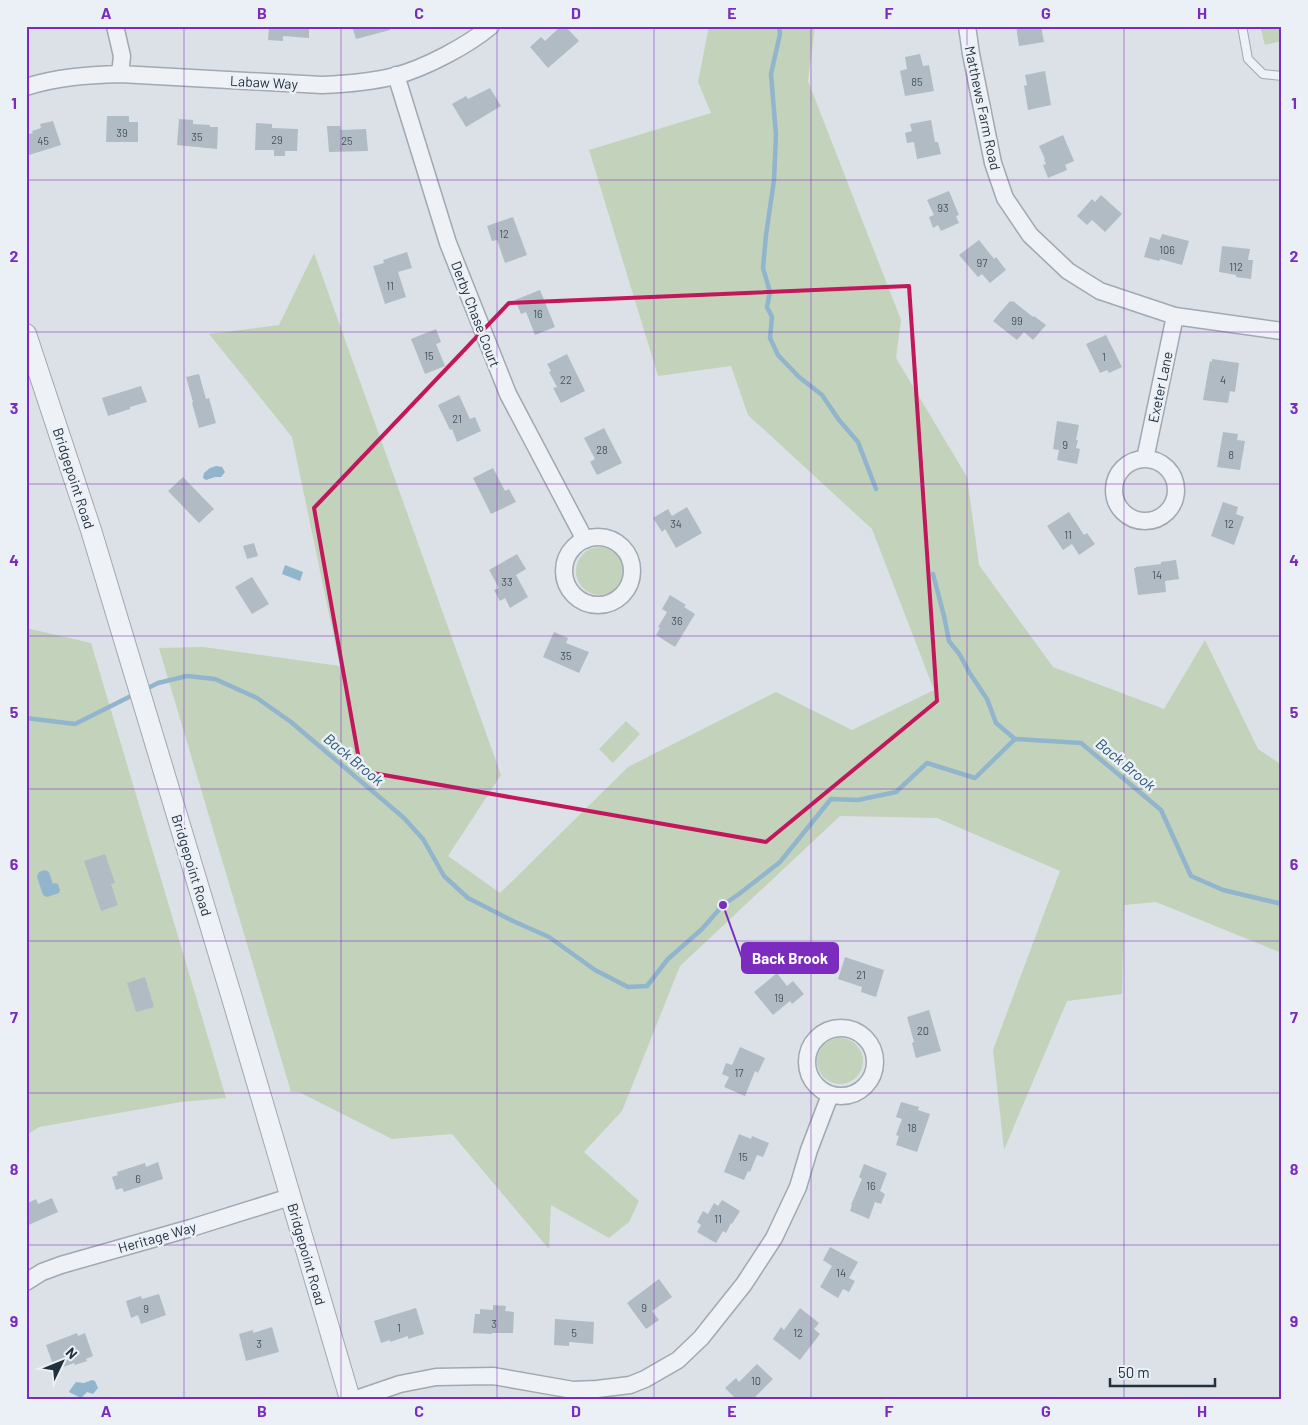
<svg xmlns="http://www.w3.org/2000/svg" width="1308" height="1425" font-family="Barlow,sans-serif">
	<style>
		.green { fill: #c3d2bb }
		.water { fill: #91b5cc }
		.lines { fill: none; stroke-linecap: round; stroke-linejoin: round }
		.stream { stroke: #91b5cc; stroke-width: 4.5 }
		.building { fill: #b1bbc4 }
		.service-casing { stroke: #a0a8b1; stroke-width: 10 }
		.minor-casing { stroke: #a0a8b1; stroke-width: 19 }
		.tertiary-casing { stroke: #a0a8b1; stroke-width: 22 }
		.service { stroke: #eef1f5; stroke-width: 8 }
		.minor { stroke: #eef1f5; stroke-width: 16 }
		.tertiary { stroke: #eef1f5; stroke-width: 20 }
		.marked { fill: none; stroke: #c2185b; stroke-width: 4; stroke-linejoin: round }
		.grid { fill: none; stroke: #7b2cbf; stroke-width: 1; stroke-opacity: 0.55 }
		.labels { text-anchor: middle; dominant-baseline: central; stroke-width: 5; stroke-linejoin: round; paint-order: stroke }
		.number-label { font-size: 11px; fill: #465360 }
		.street-label { font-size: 14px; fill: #23303e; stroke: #eaf0f5 }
		.water-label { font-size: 15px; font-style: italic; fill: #2a5576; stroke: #eaf0f5 }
		.leader { fill: none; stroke: #7b2cbf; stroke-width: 2 }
		.callout-dot { fill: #7b2cbf; stroke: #eaf0f5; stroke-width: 2 }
		.callout { fill: #7b2cbf; stroke: #7b2cbf; stroke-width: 2 }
		.callout-label { font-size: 15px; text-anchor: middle; font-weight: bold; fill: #fff }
		.neatline { fill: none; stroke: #7b2cbf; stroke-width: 2 }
		.grid-label { font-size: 16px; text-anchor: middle; font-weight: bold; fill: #7b2cbf }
	</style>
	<rect width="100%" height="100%" fill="#dbe1e7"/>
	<path class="green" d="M709 26H815L808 81 901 320 896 358 967 477 979 565 1053 667 1164 709 1205 640 1258 749 1282 765V953L1156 902 1124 905 1122 994 1067 1001 1004 1150 993 1050 1060 871 937 818 840 816 680 966 622 1111 584 1152 639 1201 629 1222 609 1238 551 1205 549 1249 452 1134 392 1139 299 1092H291L159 648 203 647 340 666 292 437 209 334 279 325 314 253 501 775 448 856 500 893 628 767 776 692 852 730 934 690 872 529 748 415 731 366 658 376 589 150 711 113 698 82Z
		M1260 26H1282V41L1265 45Z
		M576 571a24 24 0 1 1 48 0a24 24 0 1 1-48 0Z
		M26 628 91 643 226 1098 181 1102 39 1127 26 1136Z
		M626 721 640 734 613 763 599 749Z
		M817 1061a23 23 0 1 1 46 0a23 23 0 1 1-46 0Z"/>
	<path class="water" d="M216 466 222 467 225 472 221 477H215L206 480 203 478 204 473 210 468Z
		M285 565 303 572 300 581 282 574Z
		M45 870 49 872 53 884 55 883 58 884 60 890 59 893 47 897 43 895 37 877 39 872Z
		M92 1380 95 1381 98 1388 93 1394 87 1392 81 1398 69 1392 70 1390 76 1382 84 1383Z"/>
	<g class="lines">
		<path class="stream" d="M779 26 780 34 771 74 776 135 774 180 766 235 763 268 770 292 767 307 772 317 770 338 778 355 799 377 822 395 839 420 858 442 876 489
			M933 574 944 616 949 641 960 655 969 672 987 699 996 723 1015 739
			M144 690 158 683 187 676 215 679 257 698 291 722 404 818 423 839 444 876 468 898 513 921 549 937 595 970 628 987 647 986 668 959 702 929 723 905 739 894 780 862 831 799 858 800 896 792 927 763 975 778 1015 739 1081 743 1161 810 1191 876 1223 890 1282 904
			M26 718 75 724 135 694"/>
	</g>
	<path class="building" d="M269 26H309V38L283 36V41L268 40Z
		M352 26H389L390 30 356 39Z
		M561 26H565L579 41 548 68 530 47 541 37 545 41Z
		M1016 26H1041L1044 42 1019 46Z
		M920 54 923 66 929 65 934 91 905 96 900 71 907 69 905 57Z
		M1045 71 1051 105 1028 110 1024 86 1027 85 1025 75Z
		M490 88 501 106 466 127 452 104 466 96 468 99Z
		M107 116H129V122H138V142H106Z
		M179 119 193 120V124L210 125V127H218L217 149 177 145Z
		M931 120 935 142H938L941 154 917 159 914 142 907 143 905 133 912 131 910 124Z
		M53 121 61 145 29 155 26 147V135L33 133 32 131 41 128 40 124Z
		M256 123 272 124V128L298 129 297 151H285V156H274V150H255Z
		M327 126H340L341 130 366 129 368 151 329 152Z
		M1063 135 1074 161 1065 165 1067 170 1048 178 1043 165 1046 164 1044 160 1045 159 1039 146Z
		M949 191 959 215 956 216 959 223 941 231 938 225 933 228 929 217 934 215 927 200Z
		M1101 195 1122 214 1105 232 1092 220 1087 225 1077 216 1092 199 1095 202Z
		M513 217 527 255 505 263 497 240 492 241 487 226Z
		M1162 234 1189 241 1182 265 1160 259 1159 261 1144 257 1150 237 1160 240Z
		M979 240 994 259 996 257 1006 270 990 283 982 274 978 277 959 255Z
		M1222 246 1250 249 1248 260H1253L1251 279 1236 277V275L1219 272Z
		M407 252 412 268 398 272 406 297 385 304 373 266 384 263 383 260Z
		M540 290 555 327 535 335 526 312 521 314 515 300Z
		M1010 301 1012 302 1013 301 1033 317 1034 316 1046 325 1033 340 1024 332 1017 340 993 321Z
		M436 329 441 342 436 344 445 366 425 374 411 339Z
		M1106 335 1122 367 1109 373 1107 370 1100 373 1086 344Z
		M567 354 585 391 561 403 553 388 557 387 549 372 551 371 547 364Z
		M1212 359 1239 363 1235 392 1230 391 1228 403 1203 400 1210 361 1212 362Z
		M199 374 206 399 209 398 216 423 199 428 192 403 193 402 186 377Z
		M141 386 147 402 130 407V409L108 416 102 398Z
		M459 395 470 419 475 417 481 431 457 442 452 429 450 430 438 405Z
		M1057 421 1079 425 1076 440H1078L1076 448 1080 449 1077 464 1057 460 1059 450 1053 449Z
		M604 428 622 463 597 475 590 462 595 459 584 438Z
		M1223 432 1238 434 1237 440 1245 441 1240 470 1217 467Z
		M493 468 505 491 509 489 516 502 491 514 473 478Z
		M183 477 214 509 199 523 168 491Z
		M1223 502 1238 507 1236 514 1244 517 1234 545 1211 536Z
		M687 507 702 533 676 548 665 529 662 532 653 518 668 509 672 516Z
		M1069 512 1084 535 1087 533 1095 544 1079 555 1072 544 1063 550 1047 526Z
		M254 543 258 556 247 559 243 546Z
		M517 554 526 569 516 575 528 597 510 608 505 598 500 601 494 590 499 588 489 570Z
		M1176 560 1179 579 1165 581 1166 592 1138 595 1134 568H1136V567L1161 564V562Z
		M252 577 269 604 252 614 235 587Z
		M670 595 686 605 684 607 695 614 675 647 656 635 660 628 658 627 667 612 662 609Z
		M554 632 568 638 566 643 589 652 579 673 543 657Z
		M105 854 115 883 111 884 118 905 101 911 84 861Z
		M845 957 884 970 876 997 861 992 862 987 838 979Z
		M777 973 787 986 793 981 804 994 792 1004 790 1001 773 1015 754 992Z
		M145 977 154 1007 136 1012 127 983Z
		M929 1010 941 1051 916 1058 912 1043 914 1042 907 1017Z
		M740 1047 765 1058 758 1073 755 1071 745 1096 724 1087 729 1077 722 1074 726 1063 732 1065Z
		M901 1102 919 1107 918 1110 930 1114 917 1152 896 1145 899 1136 896 1135 902 1119 896 1117Z
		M739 1134 751 1139 752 1136 769 1143 763 1157 757 1155 750 1172 748 1171 744 1180 724 1172Z
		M158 1162 163 1179 124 1192 122 1188 116 1190 112 1177 118 1175 117 1172 145 1163 146 1167Z
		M864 1164 887 1173 880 1191 885 1194 881 1204 875 1202 869 1219 850 1211 852 1205H851L862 1179 859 1177Z
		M52 1198 58 1212 26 1226V1204L36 1199 38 1204Z
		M722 1200 740 1211 732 1224 731 1223 726 1233 723 1231 716 1243 697 1232 701 1225 697 1222 703 1211 708 1214 714 1203 718 1206Z
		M830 1247 858 1262 849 1278 855 1281 849 1292 843 1289 838 1298 820 1287 832 1266 823 1260Z
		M659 1279 672 1297 652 1311 659 1320 646 1329 627 1303Z
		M159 1294 166 1315 141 1324 138 1315 131 1318 126 1301 141 1296 142 1299Z
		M493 1305 506 1306 505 1311 514 1312 513 1333H492V1334L473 1333 475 1314H480V1309L493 1310Z
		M416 1308 424 1334 408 1339V1336L390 1342V1340L381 1343 374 1321Z
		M800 1308 819 1323 814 1329 820 1334 800 1360 773 1339 781 1327 784 1330Z
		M555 1319 594 1322 593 1344 569 1342V1346L554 1345Z
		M272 1327 279 1352 246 1361 239 1334 253 1330V1333Z
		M77 1333 78 1336 85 1333 93 1356 86 1359 87 1361 75 1365 74 1363 55 1370 46 1345Z
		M757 1364 773 1379 753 1399H736L725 1388 736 1378 739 1382Z"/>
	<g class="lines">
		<defs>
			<path id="service" d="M1242 26 1248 59 1263 74 1282 76"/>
			<path id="minor" d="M115 26 122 56 120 74
				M967 26 971 54 993 163 1005 198 1030 235 1068 271 1100 291 1175 316 1282 331
				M396 75 448 243 508 394 585 540
				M26 87C57 77 88 75 120 74L322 85C347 84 371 82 395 76 425 68 467 46 491 26
				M1114 490a31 31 0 1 1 62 0a31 31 0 1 1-62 0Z
				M1145 459 1175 316
				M564 571a34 34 0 1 1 68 0a34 34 0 1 1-68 0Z
				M807 1062a34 34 0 1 1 68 0a34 34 0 1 1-68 0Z
				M26 1282 42 1272 61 1265 191 1228 290 1197
				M356 1399 400 1384 436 1377 493 1376 573 1390 597 1389 630 1385 645 1379 678 1360 701 1338 744 1284 774 1238 798 1187 809 1150 830 1095"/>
			<path id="tertiary" d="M26 334 91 530 232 998 350 1399"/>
		</defs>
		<use href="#service" class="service-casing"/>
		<use href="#minor" class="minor-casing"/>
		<use href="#tertiary" class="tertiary-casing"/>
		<use href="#service" class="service"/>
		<use href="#minor" class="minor"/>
		<use href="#tertiary" class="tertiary"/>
	</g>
	<path class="marked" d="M909 286 937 701 766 842 361 771 314 508 509 303Z"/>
	<path class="grid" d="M184 26V1399M341 26V1399M497 26V1399M654 26V1399M811 26V1399M967 26V1399M1124 26V1399M26 180H1282M26 332H1282M26 484H1282M26 636H1282M26 789H1282M26 941H1282M26 1093H1282M26 1245H1282"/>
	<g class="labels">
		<g class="number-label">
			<text x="917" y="81">85</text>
			<text x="122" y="132">39</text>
			<text x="197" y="136">35</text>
			<text x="277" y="139">29</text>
			<text x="43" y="140">45</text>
			<text x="347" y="140">25</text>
			<text x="943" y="207">93</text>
			<text x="504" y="233">12</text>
			<text x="1167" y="249">106</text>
			<text x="982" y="262">97</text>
			<text x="1236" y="266">112</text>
			<text x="390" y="285">11</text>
			<text x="538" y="313">16</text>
			<text x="1017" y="320">99</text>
			<text x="429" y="355">15</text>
			<text x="1104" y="356">1</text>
			<text x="566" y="379">22</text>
			<text x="1223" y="379">4</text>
			<text x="457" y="418">21</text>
			<text x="1065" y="444">9</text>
			<text x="602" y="449">28</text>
			<text x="1231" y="454">8</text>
			<text x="676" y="523">34</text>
			<text x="1229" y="523">12</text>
			<text x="1068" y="534">11</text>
			<text x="1157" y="574">14</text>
			<text x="507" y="581">33</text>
			<text x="677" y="620">36</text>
			<text x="566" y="655">35</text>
			<text x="861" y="974">21</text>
			<text x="779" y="997">19</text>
			<text x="923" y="1030">20</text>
			<text x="739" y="1072">17</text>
			<text x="912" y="1127">18</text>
			<text x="743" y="1156">15</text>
			<text x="138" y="1178">6</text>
			<text x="871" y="1185">16</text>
			<text x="718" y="1218">11</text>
			<text x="841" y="1272">14</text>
			<text x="644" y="1307">9</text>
			<text x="146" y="1308">9</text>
			<text x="494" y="1323">3</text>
			<text x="399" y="1327">1</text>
			<text x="574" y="1332">5</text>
			<text x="798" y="1332">12</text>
			<text x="259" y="1343">3</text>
			<text x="756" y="1380">10</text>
		</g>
		<g class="street-label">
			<text transform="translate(264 82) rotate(3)">Labaw Way</text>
			<text transform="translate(983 108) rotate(78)">Matthews Farm Road</text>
			<text transform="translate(476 314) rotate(69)">Derby Chase Court</text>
			<text transform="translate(1160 387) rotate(-78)">Exeter Lane</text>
			<text transform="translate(74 478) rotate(72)">Bridgepoint Road</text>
			<text transform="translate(192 865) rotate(73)">Bridgepoint Road</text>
			<text transform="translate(157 1237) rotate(-16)">Heritage Way</text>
			<text transform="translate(307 1254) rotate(74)">Bridgepoint Road</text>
		</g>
		<g class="water-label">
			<text transform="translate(354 759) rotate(40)">Back Brook</text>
			<text transform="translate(1126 764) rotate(40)">Back Brook</text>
		</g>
	</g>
	<path class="leader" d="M723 905L742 958"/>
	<circle class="callout-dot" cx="723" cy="905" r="5"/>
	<rect class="callout" x="742" y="943" width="96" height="30" rx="5"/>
	<g class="callout-label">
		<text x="790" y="964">Back Brook</text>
	</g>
	<rect width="1308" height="1425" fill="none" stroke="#eaf0f5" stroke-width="55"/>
	<g transform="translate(62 1362) rotate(47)" stroke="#eaf0f5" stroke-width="4" paint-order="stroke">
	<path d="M0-4L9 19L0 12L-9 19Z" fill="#23303e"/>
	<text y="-8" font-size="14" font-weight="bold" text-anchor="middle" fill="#23303e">N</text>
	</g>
	<path d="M1110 1378v8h105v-8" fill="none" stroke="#23303e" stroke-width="2.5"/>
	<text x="1118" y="1378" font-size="15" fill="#23303e" stroke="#eaf0f5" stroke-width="4" paint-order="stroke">50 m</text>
	<rect x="28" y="28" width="1252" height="1370" class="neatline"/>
	<g class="grid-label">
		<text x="106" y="19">A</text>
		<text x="262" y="19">B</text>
		<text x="419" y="19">C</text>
		<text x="576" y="19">D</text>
		<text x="732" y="19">E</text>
		<text x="889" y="19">F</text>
		<text x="1046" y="19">G</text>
		<text x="1202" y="19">H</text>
		<text x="14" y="109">1</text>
		<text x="1294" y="109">1</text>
		<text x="14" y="262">2</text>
		<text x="1294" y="262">2</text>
		<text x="14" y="414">3</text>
		<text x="1294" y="414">3</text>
		<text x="14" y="566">4</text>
		<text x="1294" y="566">4</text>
		<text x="14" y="718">5</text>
		<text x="1294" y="718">5</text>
		<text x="14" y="870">6</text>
		<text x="1294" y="870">6</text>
		<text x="14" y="1023">7</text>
		<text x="1294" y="1023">7</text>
		<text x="14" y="1175">8</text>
		<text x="1294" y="1175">8</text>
		<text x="14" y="1327">9</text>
		<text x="1294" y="1327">9</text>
		<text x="106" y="1417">A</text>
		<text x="262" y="1417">B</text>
		<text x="419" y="1417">C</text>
		<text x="576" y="1417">D</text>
		<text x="732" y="1417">E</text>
		<text x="889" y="1417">F</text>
		<text x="1046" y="1417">G</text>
		<text x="1202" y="1417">H</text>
	</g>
</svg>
